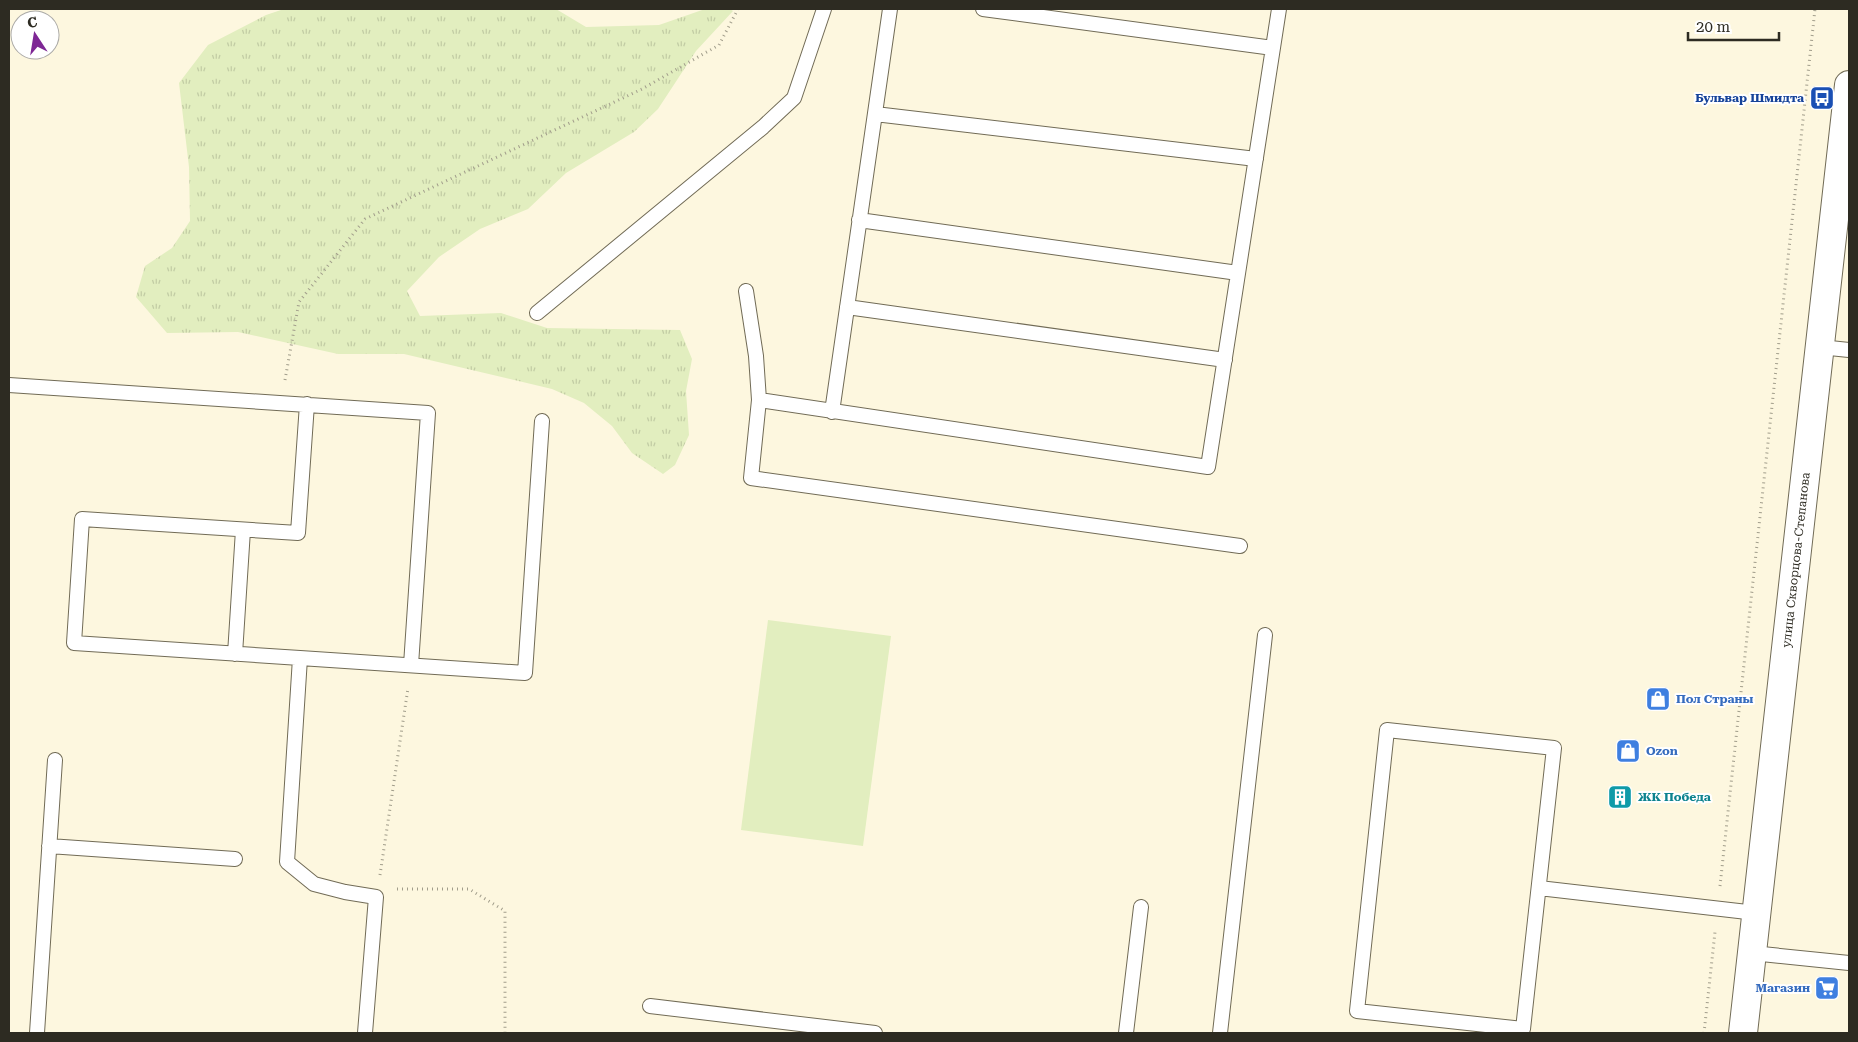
<svg xmlns="http://www.w3.org/2000/svg" width="1858" height="1042" font-family="'Roboto Serif',serif">
	<style>
		.grass { fill: url(#grass-tufts) }
		.pitch { fill: #e2eebf }
		.lines { fill: none; stroke-linecap: round; stroke-linejoin: round }
		.service-casing { stroke: #716b56; stroke-width: 16 }
		.tertiary-casing { stroke: #716b56; stroke-width: 30 }
		.path { stroke: #a19d8b; stroke-width: 3; stroke-dasharray: 1 4; stroke-linecap: butt }
		.service { stroke: #fff; stroke-width: 14 }
		.tertiary { stroke: #fff; stroke-width: 28 }
		.labels { text-anchor: middle; dominant-baseline: central; stroke-width: 4; stroke-linejoin: round; paint-order: stroke }
		.transit-label { font-size: 12px; font-weight: bold; fill: #164399; stroke: #fff; text-anchor: end }
		.street-label { font-size: 12px; fill: #2d2b22; stroke: #fff }
		.shop-label { font-size: 12px; font-weight: bold; fill: #366cbe; stroke: #fff; text-anchor: start }
		.culture-label { font-size: 12px; font-weight: bold; fill: #0d838f; stroke: #fff; text-anchor: start }
	</style>
	<defs>
		<pattern id="grass-tufts" width="24" height="20" patternUnits="userSpaceOnUse" patternTransform="scale(1.25)"><rect width="24" height="20" fill="#e2eebf"/><path d="M3 7l-1-3M5 7V3M7 7l1-3M15 17l-1-3M17 17v-4M19 17l1-3" fill="none" stroke="#c2cca4"/></pattern>
	</defs>
	<rect width="100%" height="100%" fill="#fdf7df"/>
	<path class="grass" d="M284 9H556L586 27 659 25 705 9H730L733 11 696 51 658 109 634 132 566 173 528 209 480 229 439 257 407 291 420 316 501 313 547 328 680 330 692 359 686 391 689 435 675 465 663 474 632 453 612 426 584 403 552 389 404 354H338L238 332 167 333 136 297 145 266 172 248 190 221 189 167 179 83 208 45 266 15Z"/>
	<path class="pitch" d="M768 620 891 636 863 846 741 830Z"/>
	<g class="lines">
		<defs>
			<path id="service" d="M983 9 1273 48
				M875 114 1256 159
				M859 220 1238 273
				M746 291 756 356 759 400 1208 467 1279 9
				M847 307 1225 360
				M537 313 763 127 794 98 824 9
				M1820 347 1849 350
				M9 385 428 413 411 665
				M759 400 751 478 1240 546
				M832 412 890 9
				M235 654 243 530
				M300 658 74 643 82 519 298 533 307 404
				M1387 730 1554 748 1523 1029 1357 1011Z
				M49 846 235 859
				M1539 888 1756 913
				M1752 953 1849 963
				M650 1006 875 1033
				M37 1033 55 760
				M365 1033 376 897 345 892 314 884 287 862 300 658 525 673 542 421
				M1126 1033 1141 907
				M1220 1033 1265 635"/>
			<g id="tertiary">
				<path id="s1" d="M1743 1033 1849 85"/>
			</g>
		</defs>
		<use href="#service" class="service-casing"/>
		<use href="#tertiary" class="tertiary-casing"/>
		<path class="path" d="M285 380 299 302 365 219 642 89 719 45 738 9
			M380 875 408 688
			M1720 886 1815 9
			M397 889H469L505 911V1033
			M1704 1033 1715 932"/>
		<use href="#service" class="service"/>
		<use href="#tertiary" class="tertiary"/>
	</g>
	<defs>
		<symbol id="bus-square" viewBox="-11 -11 22 22"><rect x="-9" y="-9" width="18" height="18" rx="4" fill="#1a4fb4" stroke="#fff"/><path d="M-5-6H5V4H4V6H2V4H-2V6H-4V4H-5ZM-3.5-4V0h7V-4ZM-3.5 1.2v1.5H-2V1.2ZM2 1.2v1.5H3.5V1.2Z" fill="#fff"/></symbol>
		<symbol id="shop-square" viewBox="-11 -11 22 22"><rect x="-9" y="-9" width="18" height="18" rx="4" fill="#3f7fe0" stroke="#fff"/><path d="M-5-2.5h2.3a2.7 3.5 0 0 1 5.4 0H5L5.5 6h-11ZM-1.5-2.5h3a1.5 2.3 0 0 0-3 0Z" fill="#fff"/></symbol>
		<symbol id="building-square" viewBox="-11 -11 22 22"><rect x="-9" y="-9" width="18" height="18" rx="4" fill="#0f9aa8" stroke="#fff"/><path d="M-4-6H4V6H1V3H-1V6H-4ZM-2.5-4.3h1.7v1.8h-1.7ZM.8-4.3h1.7v1.8H.8ZM-2.5-1h1.7V.8h-1.7ZM.8-1h1.7V.8H.8Z" fill="#fff"/></symbol>
		<symbol id="supermarket-square" viewBox="-11 -11 22 22"><rect x="-9" y="-9" width="18" height="18" rx="4" fill="#3f7fe0" stroke="#fff"/><path d="M-6-5.5h2.5l.6 2H6L4.5 2H-2.5L-4.4-4H-6ZM-1.5 3.2a1.3 1.3 0 1 0 .1 0ZM3 3.2a1.3 1.3 0 1 0 .1 0Z" fill="#fff"/></symbol>
	</defs>
	<g fill-rule="evenodd">
		<use href="#bus-square" x="1808" y="84" width="28" height="28"/>
		<use href="#shop-square" x="1644" y="685" width="28" height="28"/>
		<use href="#shop-square" x="1614" y="737" width="28" height="28"/>
		<use href="#building-square" x="1606" y="783" width="28" height="28"/>
		<use href="#supermarket-square" x="1813" y="974" width="28" height="28"/>
	</g>
	<g class="labels">
		<g class="transit-label">
			<text x="1804" y="98">Бульвар Шмидта</text>
		</g>
		<g class="street-label">
			<text stroke="none"><textPath href="#s1" startOffset="476">улица Скворцова-Степанова</textPath></text>
		</g>
		<g class="shop-label">
			<text x="1676" y="699">Пол Страны</text>
			<text x="1646" y="751">Ozon</text>
			<text x="1810" y="988" text-anchor="end">Магазин</text>
		</g>
		<g class="culture-label">
			<text x="1638" y="797">ЖК Победа</text>
		</g>
	</g>
	<rect width="1858" height="1042" fill="none" stroke="#2d2b22" stroke-width="20"/>
	<g transform="translate(35 35) rotate(348)"><circle r="24" fill="#ffffff" stroke="#abaaa7"/>
	<path d="M0-4L9 19L0 12L-9 19Z" fill="#7e2795"/>
	<text y="-8" font-size="14" font-weight="bold" text-anchor="middle" fill="#2d2b22">С</text>
	</g>
	<path d="M1688 32v8h91v-8" fill="none" stroke="#2d2b22" stroke-width="2.5"/>
	<text x="1696" y="32" font-size="15" fill="#2d2b22" stroke="#ffffff" stroke-width="4" paint-order="stroke">20 m</text>
</svg>
